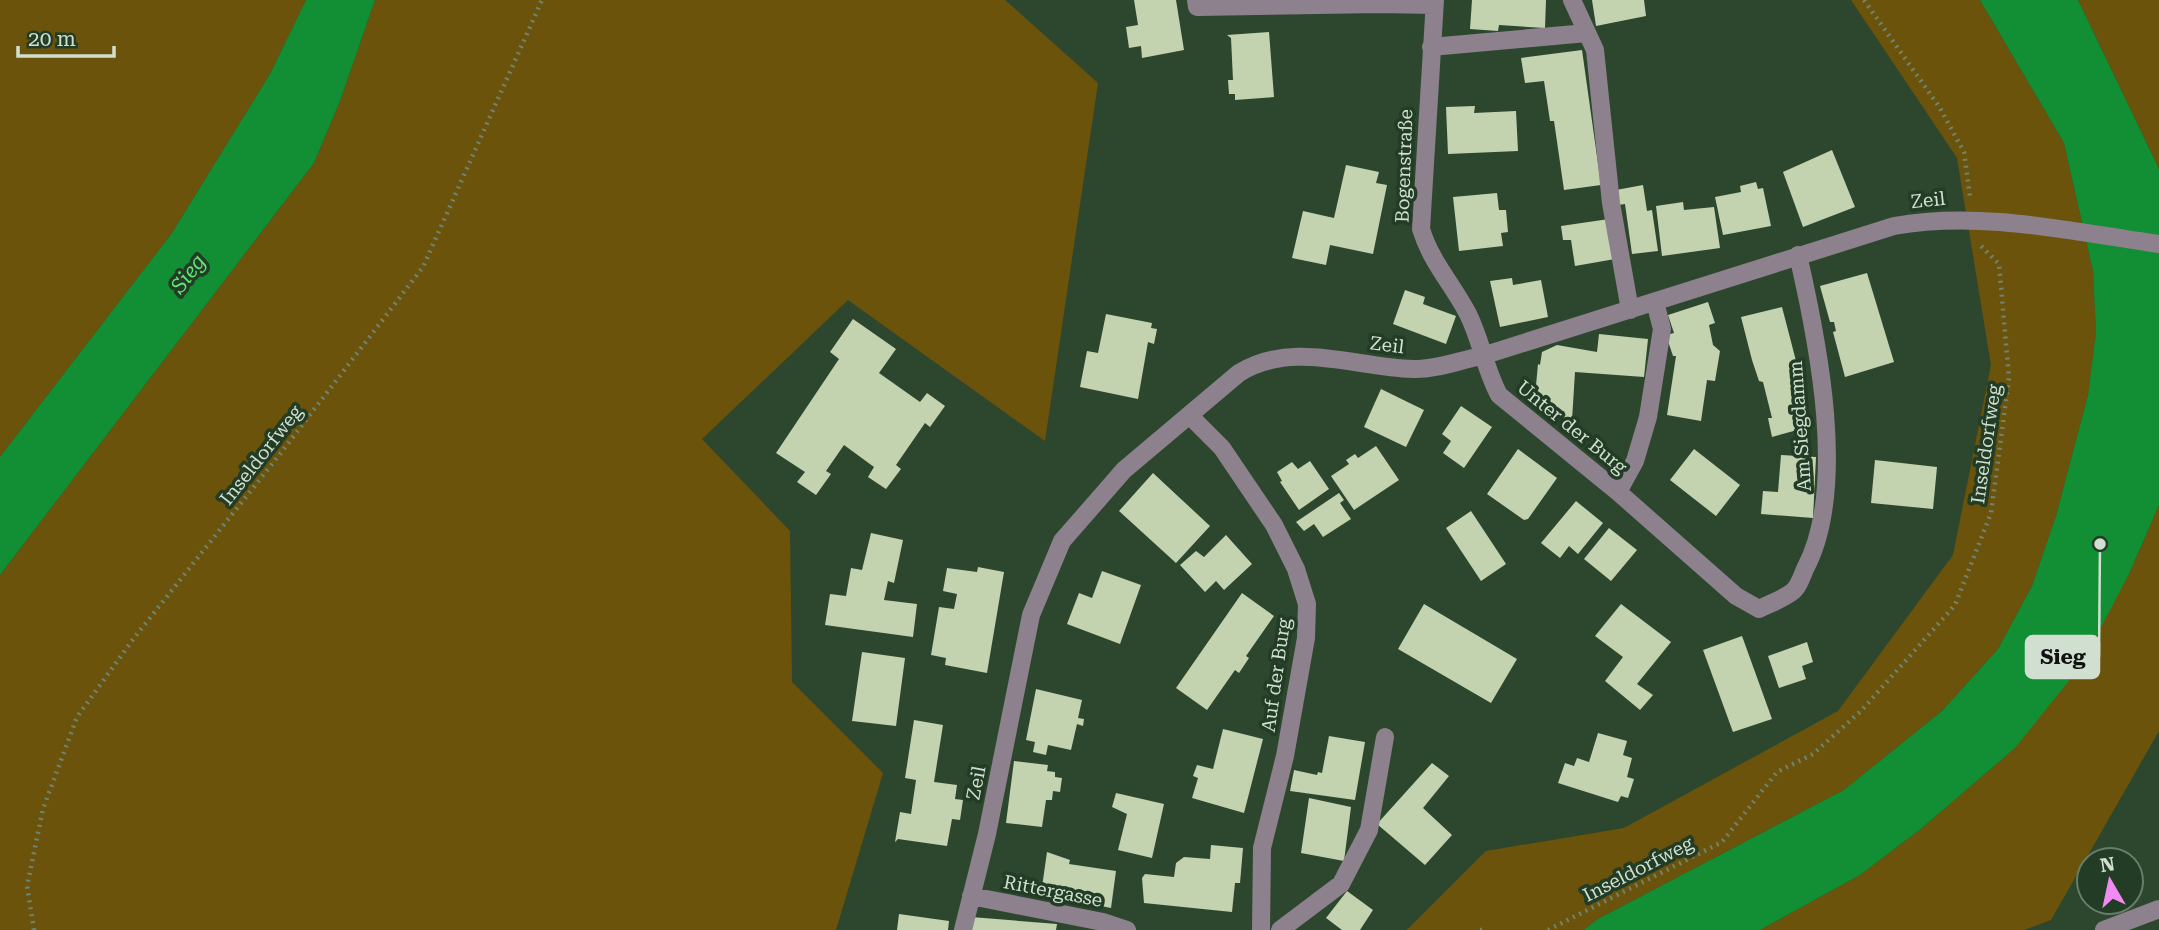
<svg xmlns="http://www.w3.org/2000/svg" width="2159" height="930" font-family="'Roboto Serif',serif">
	<style>
		.green { fill: #6c530b }
		.water { fill: #128e34 }
		.building { fill: #c3d3af }
		.lines { fill: none; stroke-linecap: round; stroke-linejoin: round }
		.path { stroke: #6f8571; stroke-width: 4.5; stroke-dasharray: 2 5; stroke-linecap: butt }
		.minor { stroke: #8d818d; stroke-width: 18 }
		.labels { text-anchor: middle; dominant-baseline: central; stroke-width: 7; stroke-linejoin: round; paint-order: stroke }
		.street-label { font-size: 19px; fill: #d0dfd0; stroke: #223c25 }
		.water-label { font-size: 21px; font-style: italic; fill: #61e777; stroke: #223c25 }
		.leader { fill: none; stroke: #d0dfd0; stroke-width: 2.5 }
		.callout-dot { fill: #d0dfd0; stroke: #223c25; stroke-width: 2.5 }
		.callout { fill: #d0dfd0; stroke: #d0dfd0; stroke-width: 2.5 }
		.callout-label { font-size: 21px; text-anchor: middle; font-weight: bold; fill: #111 }
	</style>
	<rect width="100%" height="100%" fill="#2d472f"/>
	<path class="green" d="M0 0H306L270 74 172 233 0 457Z
		M375 0H1005L1098 83 1045 441 848 300 702 439 790 531 792 682 883 773 836 930H0V575L314 163 340 101Z
		M1851 0H1980L2064 143 2093 271 2096 332 2088 395 2056 516 2032 586 1998 649 1942 711 1844 790 1596 920 1584 930H1407L1486 851 1624 828 1838 711 1953 555 1991 365 1957 158Z
		M2078 0H2159V169Z
		M2159 505V731L2051 920 2024 930H1760L1860 875 1922 828 2015 748 2129 574Z"/>
	<path class="water" d="M306 0H375L340 101 314 163 0 575V457L172 233 270 74Z
		M1980 0H2078L2159 169V505L2129 574 2080 667 2015 748 1922 828 1860 875 1760 930H1584L1596 920 1844 790 1942 711 1998 649 2032 586 2056 516 2088 395 2096 332 2093 271 2064 143Z"/>
	<path class="building" d="M1134 0H1176L1184 50 1142 58 1141 46 1129 48 1126 27 1138 25Z
		M1472 0H1546L1545 28 1499 25 1498 31 1470 29Z
		M1592 0H1644L1646 16 1596 26Z
		M1269 32 1274 97 1235 100V94H1229L1228 80H1233L1231 38 1227 35Z
		M1582 50 1601 185 1564 190 1554 121H1550L1544 81 1525 83 1521 58Z
		M1475 106 1474 113 1516 111 1518 151 1448 154 1446 107Z
		M1832 150 1855 207 1803 227 1783 172Z
		M1346 165 1379 172 1376 183 1387 185 1373 254 1330 245 1326 265 1292 258 1303 211 1334 218Z
		M1756 182 1758 189 1763 188 1771 226 1723 235 1715 197 1741 192 1740 186Z
		M1643 185 1647 211 1652 210 1658 251 1632 254 1625 204 1618 205 1616 190Z
		M1497 193 1499 210H1506L1508 232 1501 233 1503 246 1459 251 1453 197Z
		M1683 202 1684 210 1714 207 1720 248 1662 256 1656 206Z
		M1609 219 1615 259 1575 266 1571 240H1563L1561 226Z
		M1867 273 1894 362 1845 377 1833 332 1836 331 1834 322H1830L1820 286Z
		M1512 278 1513 285 1541 280 1548 317 1500 327 1490 281Z
		M1405 290 1425 297 1423 304 1456 316 1446 344 1393 324Z
		M1708 302 1715 323 1709 325 1713 345 1720 351 1715 381 1707 380 1701 421 1667 415 1676 356H1673L1666 335 1674 333 1668 315Z
		M1782 307 1809 411 1797 414 1801 429 1772 437 1768 418H1772L1763 382 1759 381 1752 360 1741 317Z
		M1106 314 1152 323 1151 328 1157 329 1154 344 1148 342 1138 399 1080 387 1087 351 1098 353Z
		M853 319 896 349 879 373 920 402 927 393 945 406 930 427 925 423 896 465 901 469 886 489 868 477 874 467 844 445 826 471 831 474 816 495 797 482 805 472 776 453 839 359 830 352Z
		M1599 334 1648 339 1644 377 1575 372 1572 420 1544 417V410H1537L1538 396H1535L1538 364 1540 365 1542 352 1557 345 1597 352Z
		M1381 389 1424 410 1406 447 1364 427Z
		M1461 406 1492 427 1464 468 1443 453 1451 441 1442 434Z
		M1376 446 1399 480 1354 510 1331 476 1349 464 1346 460 1355 454 1358 458Z
		M1518 449 1557 478 1528 519 1524 520 1487 494Z
		M1694 449 1740 485 1716 516 1670 480Z
		M1781 455 1816 457 1813 518 1761 514 1763 491 1778 492Z
		M1875 460 1937 467 1933 509 1871 503Z
		M1310 461 1329 489 1299 510 1280 482 1282 481 1277 472 1292 462 1298 469Z
		M1153 473 1210 526 1176 563 1119 511Z
		M1339 493 1344 500 1340 503 1351 519 1323 537 1314 524 1304 531 1296 522Z
		M1576 501 1603 523 1578 554 1569 546 1560 558 1541 543Z
		M1471 511 1506 564 1481 581 1446 528Z
		M1609 528 1637 550 1611 581 1584 559Z
		M871 533 903 540 894 583 888 581 884 600 917 604 913 637 825 625 830 594 846 596 851 568 862 570Z
		M1226 535 1252 564 1224 590 1216 581 1205 592 1180 565 1196 551 1204 557Z
		M978 567 1004 572 987 673 945 665 946 658 931 655 939 607 954 609 957 594 943 591 947 568 977 572Z
		M1102 571 1141 585 1120 644 1067 624 1079 593 1092 598Z
		M1242 593 1274 616 1246 656 1249 658 1239 673 1235 670 1207 710 1176 688Z
		M1424 604 1517 659 1491 703 1398 649Z
		M1621 604 1671 642 1637 684 1653 695 1640 710 1605 681 1623 657 1595 636Z
		M1742 636 1772 719 1733 732 1703 650Z
		M1807 642 1813 662 1802 666 1806 679 1779 688 1768 656Z
		M862 652 905 658 896 726 852 721Z
		M1036 689 1082 700 1078 718 1084 719 1083 726 1077 724 1071 750 1048 745 1046 755 1033 752 1035 742 1026 740Z
		M914 720 943 725 934 782 957 785 955 799 963 800 960 820 952 819 947 846 898 839 895 842 900 812 911 814 916 780 905 778Z
		M1223 729 1263 739 1244 813 1192 798 1198 778 1193 776 1197 765 1213 769Z
		M1598 733 1627 741 1623 755 1632 758 1627 777 1634 779 1628 798 1621 796 1618 802 1558 783 1565 763 1574 766 1577 758 1589 762Z
		M1329 736 1365 742 1355 800 1290 791 1294 770 1317 775 1318 772 1322 773Z
		M1014 761 1048 765 1047 771 1055 772V777L1062 778 1060 792 1053 791 1052 800H1046L1042 827 1006 823Z
		M1432 763 1449 776 1423 808 1452 835 1425 865 1377 824Z
		M1116 793 1164 804 1152 858 1118 850 1127 814 1112 807Z
		M1309 798 1351 807 1344 861 1301 853Z
		M1211 845 1243 848 1240 883H1235L1232 912 1144 903 1142 878 1145 874 1174 877 1176 863 1184 857 1210 859Z
		M1047 852 1070 860 1069 864 1116 871 1111 908 1041 894Z
		M1347 891 1373 910 1360 930H1342L1326 918Z
		M899 914 949 921 948 930H897Z
		M971 917 1057 924 1056 930H970Z"/>
	<g class="lines">
		<path class="path" d="M1864 0 1940 108 1964 152 1970 197
			M34 930 27 886 43 809 77 717 134 638 280 454 423 267 542 0
			M1480 930H1482
			M1548 930 1722 842 1777 772 1813 754 1861 711 1955 605 1991 513 2009 378 1999 264 1981 246"/>
		<path class="minor" d="M1196 0 1197 7 1380 4
			M1380 0V4L1434 5
			M1435 0 1421 229C1431 262 1453 285 1468 314 1481 340 1485 369 1499 395L1618 492 1736 596 1759 609C1769 604 1783 599 1792 592 1798 588 1802 576 1805 569 1848 489 1818 342 1798 255
			M1572 0 1595 50 1611 203 1630 310
			M1431 47 1587 33
			M1190 416 1222 448 1274 525 1296 569 1307 604 1306 638 1285 756 1262 848 1261 930
			M1618 492 1635 461 1648 417 1662 329 1655 302
			M971 896 1103 922 1127 930
			M963 930 987 834 1031 615 1062 541 1124 470 1239 373C1293 340 1353 367 1413 369 1435 370 1460 360 1482 356L1894 226C1981 210 2072 232 2159 244
			M1280 930 1341 884 1369 830 1385 737
			M2104 930 2159 909"/>
	</g>
	<g class="labels">
		<g class="street-label">
			<text transform="translate(1404 166) rotate(-88)">Bogenstraße</text>
			<text transform="translate(1928 200) rotate(-6)">Zeil</text>
			<text transform="translate(1387 345) rotate(7)">Zeil</text>
			<text transform="translate(1800 426) rotate(-94)">Am Siegdamm</text>
			<text transform="translate(1572 427) rotate(39)">Unter der Burg</text>
			<text transform="translate(1986 444) rotate(-82)">Inseldorfweg</text>
			<text transform="translate(261 455) rotate(-52)">Inseldorfweg</text>
			<text transform="translate(1276 675) rotate(-82)">Auf der Burg</text>
			<text transform="translate(976 783) rotate(-79)">Zeil</text>
			<text transform="translate(1638 869) rotate(-27)">Inseldorfweg</text>
			<text transform="translate(1053 891) rotate(11)">Rittergasse</text>
		</g>
		<g class="water-label">
			<text transform="translate(188 274) rotate(-53)">Sieg</text>
		</g>
	</g>
	<path class="leader" d="M2100 544L2099 657"/>
	<circle class="callout-dot" cx="2100" cy="544" r="7"/>
	<rect class="callout" x="2026" y="636" width="73" height="42" rx="7"/>
	<g class="callout-label">
		<text x="2063" y="664">Sieg</text>
	</g>
	<g transform="translate(2110 881) rotate(351)"><circle r="33" fill="#223c25" stroke="#687d69" stroke-width="2"/>
	<path d="M0-5L12 26L0 18L-12 26Z" fill="#f28af3"/>
	<text y="-10" font-size="19" font-weight="bold" text-anchor="middle" fill="#d0dfd0">N</text>
	</g>
	<path d="M18 46v10h96v-10" fill="none" stroke="#d0dfd0" stroke-width="3.5"/>
	<text x="28" y="46" font-size="21" fill="#d0dfd0" stroke="#223c25" stroke-width="5" paint-order="stroke">20 m</text>
</svg>
